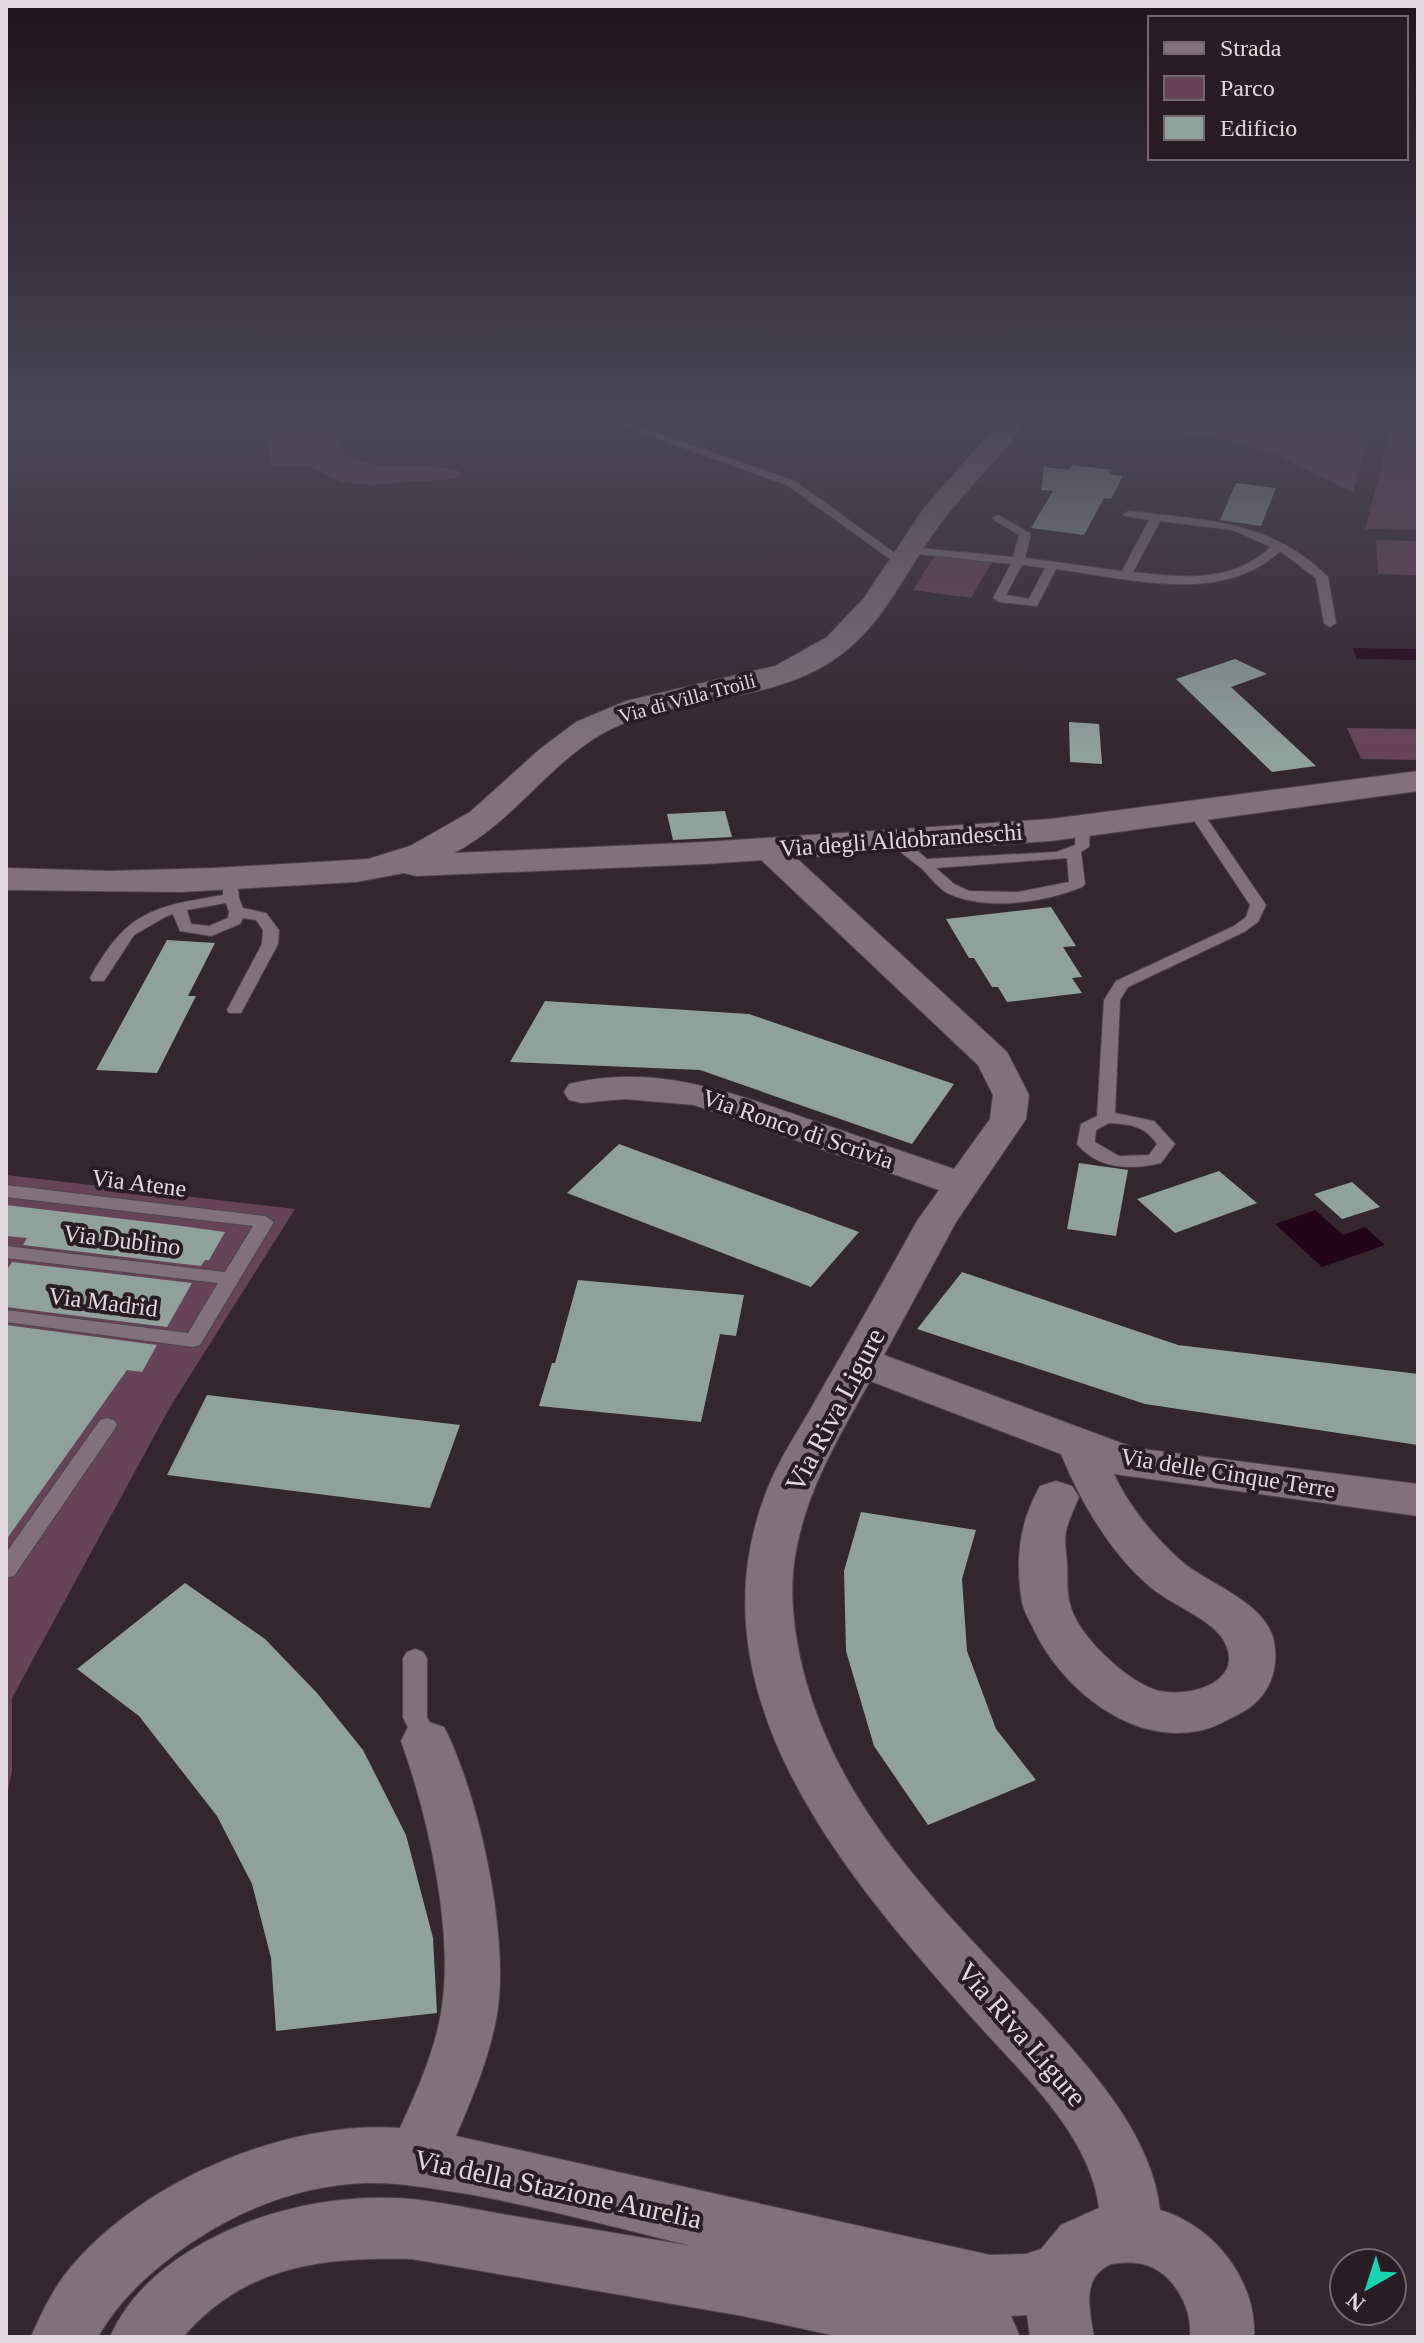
<svg xmlns="http://www.w3.org/2000/svg" width="1424" height="2343" font-family="'Times New Roman',serif">
	<style>
		.green { fill: #664456 }
		.forest { fill: #664355 }
		.water { fill: #210516 }
		.building { fill: #90a09b }
		.lines { fill: none; stroke-linecap: round; stroke-linejoin: round }
		.lane-casing { stroke: #4d4449; stroke-width: 2 }
		.street-casing { stroke: #4d4449; stroke-width: 2 }
		.secondary-casing { stroke: #4d4449; stroke-width: 2 }
		.lane { fill: #807278; fill-rule: evenodd }
		.street { fill: #807278; fill-rule: evenodd }
		.secondary { fill: #807278; fill-rule: evenodd }
		.labels { text-anchor: middle; dominant-baseline: central; stroke-width: 8; stroke-linejoin: round; paint-order: stroke }
		.far-street-label { font-size: 20px; fill: #e0d8dc; stroke: #291d23 }
		.street-label { font-size: 24px; fill: #e0d8dc; stroke: #291d23 }
		.near-street-label { font-size: 28px; fill: #e0d8dc; stroke: #291d23 }
	</style>
	<rect width="100%" height="100%" fill="#33272d"/>
	<path class="green" d="M1083 422H1373L1353 493 1275 454 1225 439Z
		M1392 424 1418 430V530L1365 529Z
		M1376 540 1418 541V575L1378 574Z
		M935 555 992 562 971 598 913 590Z
		M1347 728 1418 729V760L1361 759Z
		M6 1175 295 1209 170 1407 12 1698V1771L6 1800Z"/>
	<path class="forest" d="M273 422H340C323 486 426 458 460 471L462 475 452 479 369 485 343 482 310 467 272 466 268 447Z"/>
	<path class="water" d="M1352 648 1417 649 1418 660 1357 659Z
		M1315 1210 1343 1235 1365 1227 1385 1245 1322 1267 1275 1224Z"/>
	<path class="building" d="M1072 465 1112 470 1109 474 1123 476 1111 499 1104 498 1084 535 1031 528 1053 491 1041 490 1044 467 1069 470Z
		M1236 483 1276 488 1261 526 1220 520Z
		M1235 659 1267 674 1231 687 1316 766 1272 772 1176 679Z
		M1069 722 1099 724 1102 764 1070 762Z
		M725 811 732 837 673 840 667 814Z
		M1051 907 1076 946 1063 947 1082 977 1072 978 1082 993 1007 1002 998 987H992L974 958H969L946 919Z
		M167 940 215 943 188 996H196L157 1073 96 1070Z
		M545 1001 749 1014 954 1084 912 1144 700 1070 510 1062Z
		M619 1144 859 1232 811 1287 567 1193Z
		M1079 1163 1128 1170 1116 1236 1067 1229Z
		M1219 1171 1257 1203 1175 1233 1137 1199Z
		M1352 1182 1380 1207 1342 1219 1314 1194Z
		M6 1205 174 1225 225 1232 209 1260H205L201 1266 23 1245 27 1238 6 1236Z
		M12 1262 192 1283 167 1327 6 1307V1271Z
		M962 1272 1178 1345 1418 1374V1445L1145 1404 917 1329Z
		M578 1280 744 1295 736 1336 720 1334 701 1422 539 1406 552 1363H555Z
		M6 1325 157 1345 142 1372 127 1370 6 1540Z
		M207 1395 460 1425 430 1508 167 1475Z
		M861 1512 976 1530 962 1579 967 1651 996 1729 1036 1780 928 1825 874 1746 846 1651 844 1571Z
		M185 1583 265 1639 317 1693 363 1750 406 1835 433 1938 437 2013 276 2031 271 1958 252 1884 217 1816 139 1716 77 1669Z"/>
	<g class="lines">
		<defs>
			<path id="lane" d="M611 422H625L795 481 907 562 897 564 787 485Z
				M1129 511C1203 520 1272 520 1328 577L1336 623 1330 627 1324 623 1316 578 1280 551C1222 606 1127 578 1056 569L1037 606 999 602 993 598 1011 564 908 553 902 550 908 547 1013 557 1019 535 994 520 992 518 998 515 1031 534 1025 558 1122 571 1149 520 1125 516 1123 514ZM1160 521 1233 530 1271 547C1233 583 1182 578 1133 572ZM1022 565 1045 568 1029 599 1006 595Z
				M1196 809 1201 810 1266 905 1258 922 1244 932 1128 987 1120 1000 1115 1113 1154 1121 1175 1144 1161 1163C1131 1170 1099 1170 1077 1144L1081 1124 1097 1116 1104 1000 1116 981 1234 926 1246 917 1250 905 1189 813ZM1109 1123C1130 1124 1145 1126 1157 1144L1149 1155 1119 1156 1095 1142 1096 1130Z
				M1083 822 1090 826 1089 847 1081 852 1085 884 1082 887C1046 902 991 910 954 896 939 891 932 878 921 868 910 859 898 852 889 840L896 836 901 837 927 859 1056 852 1075 845 1076 826ZM1067 858 1069 882 1018 892 969 891 954 884 936 868Z
				M230 875 237 879 239 898 243 908 266 913 279 930 278 944 241 1013H229L227 1010 262 944 263 930 256 920 243 918 240 924 211 936 180 931 173 914 167 916 134 935 104 981H92L90 978C127 911 152 907 223 895V879ZM226 903 229 912 228 918 209 926 191 924 187 910Z
				M6 1185 265 1216 274 1222 200 1345 193 1347 6 1322V1310L188 1333 218 1283 6 1258V1246L225 1272 253 1226 6 1197Z
				M107 1418 114 1420 117 1425 114 1430 14 1576 6 1578V1553L100 1420Z
				M415 1649 423 1652 427 1658V1717L438 1741 434 1748 426 1751 418 1748 403 1717V1658L407 1652Z"/>
			<path id="street" d="M767 839 778 841 1007 1052 1029 1095 1026 1119 956 1222 884 1355 1135 1448 1418 1484V1516L1114 1474C1129 1507 1154 1536 1180 1560 1207 1584 1267 1602 1274 1642 1280 1673 1266 1702 1237 1715 1225 1721 1212 1729 1198 1731 1129 1744 1062 1688 1034 1630 1030 1621 1024 1612 1022 1602 1015 1560 1019 1523 1040 1486L1056 1481 1072 1486 1079 1497C1074 1508 1069 1520 1066 1531 1064 1541 1066 1552 1067 1562 1068 1575 1066 1591 1070 1604 1077 1635 1124 1678 1153 1689 1181 1700 1246 1685 1225 1643 1214 1619 1168 1604 1148 1585 1108 1550 1081 1502 1061 1454L870 1381C840 1435 809 1486 797 1546 788 1586 793 1627 802 1666 839 1818 950 1914 1051 2025 1097 2076 1152 2138 1160 2210 1213 2225 1257 2280 1254 2337H1190C1193 2306 1170 2266 1136 2263 1128 2262 1119 2263 1111 2264 1080 2278 1090 2311 1094 2337H1030L1027 2315 1011 2316 1020 2337H841L743 2316 412 2259C323 2257 245 2265 183 2337H110C126 2300 157 2271 191 2250 256 2210 336 2193 412 2199 447 2203 484 2211 519 2217 577 2227 635 2236 692 2246 618 2228 544 2208 468 2194 435 2189 400 2182 366 2183 303 2185 243 2208 191 2243 154 2268 120 2298 98 2337H31C40 2316 50 2295 63 2277 133 2184 285 2119 400 2128 417 2091 434 2053 441 2013 455 1933 428 1816 401 1741L408 1727 426 1721 444 1727C479 1795 510 1938 497 2014 490 2056 473 2096 456 2136L990 2255 1026 2254 1041 2249 1061 2225 1099 2208C1090 2134 1021 2073 974 2020 844 1875 680 1686 772 1478 785 1449 804 1422 819 1394 852 1337 885 1279 917 1221L939 1190 694 1105 624 1099 582 1103 569 1100 564 1092 569 1084C654 1063 730 1092 808 1119 857 1136 905 1152 954 1169L990 1119 993 1095 978 1065 756 855 752 848 756 841Z"/>
			<path id="secondary" d="M1000 422H1026C1001 457 969 486 943 520 896 582 878 647 799 678 735 704 660 700 600 735 546 767 513 822 454 853L705 842 1051 819 1418 771V791L1051 841 705 864 416 876 404 873 356 882 180 892 6 890V868L110 871 214 868 368 859 410 846 470 812 540 749 576 722 626 701 775 666 827 637 864 598 924 508Z"/>
		</defs>
		<use href="#lane" class="lane-casing"/>
		<use href="#street" class="street-casing"/>
		<use href="#secondary" class="secondary-casing"/>
		<use href="#lane" class="lane"/>
		<use href="#street" class="street"/>
		<use href="#secondary" class="secondary"/>
	</g>
	<linearGradient id="sky" x2="0" y2="1"><stop stop-color="#1c1519"/><stop offset="0.56" stop-color="#4a4757"/><stop offset="1" stop-color="#4a4757" stop-opacity="0"/></linearGradient>
	<rect width="1424" height="750" fill="url(#sky)"/>
	<g class="labels">
		<g class="far-street-label">
			<text transform="translate(687 698) rotate(-15)">Via di Villa Troili</text>
		</g>
		<g class="street-label">
			<text transform="translate(901 840) rotate(-4)">Via degli Aldobrandeschi</text>
			<text transform="translate(798 1129) rotate(19)">Via Ronco di Scrivia</text>
			<text transform="translate(139 1183) rotate(7)">Via Atene</text>
			<text transform="translate(122 1240) rotate(7)">Via Dublino</text>
			<text transform="translate(103 1302) rotate(7)">Via Madrid</text>
			<text transform="translate(1228 1473) rotate(9)">Via delle Cinque Terre</text>
		</g>
		<g class="near-street-label">
			<text transform="translate(835 1410) rotate(-62)">Via Riva Ligure</text>
			<text transform="translate(1022 2034) rotate(49)">Via Riva Ligure</text>
			<text transform="translate(558 2189) rotate(12)">Via della Stazione Aurelia</text>
		</g>
	</g>
	<rect width="1424" height="2343" fill="none" stroke="#e0d8dc" stroke-width="16"/>
	<rect x="1148" y="16" width="260" height="144" fill="#291d23" stroke="#72686d" stroke-width="2"/>
	<rect x="1164" y="42" width="40" height="12" fill="#807278" stroke="#72686d" stroke-width="2"/>
	<text x="1220" y="56" font-size="24" fill="#e0d8dc">Strada</text>
	<rect x="1164" y="76" width="40" height="24" fill="#664456" stroke="#72686d" stroke-width="2"/>
	<text x="1220" y="96" font-size="24" fill="#e0d8dc">Parco</text>
	<rect x="1164" y="116" width="40" height="24" fill="#90a09b" stroke="#72686d" stroke-width="2"/>
	<text x="1220" y="136" font-size="24" fill="#e0d8dc">Edificio</text>
	<g transform="translate(1368 2287) rotate(219)"><circle r="38" fill="#291d23" stroke="#72686d" stroke-width="2"/>
	<path d="M0-6L14 30L0 20L-14 30Z" fill="#16d5b3"/>
	<text y="-12" font-size="22" font-weight="bold" text-anchor="middle" fill="#e0d8dc">N</text>
	</g>
</svg>
